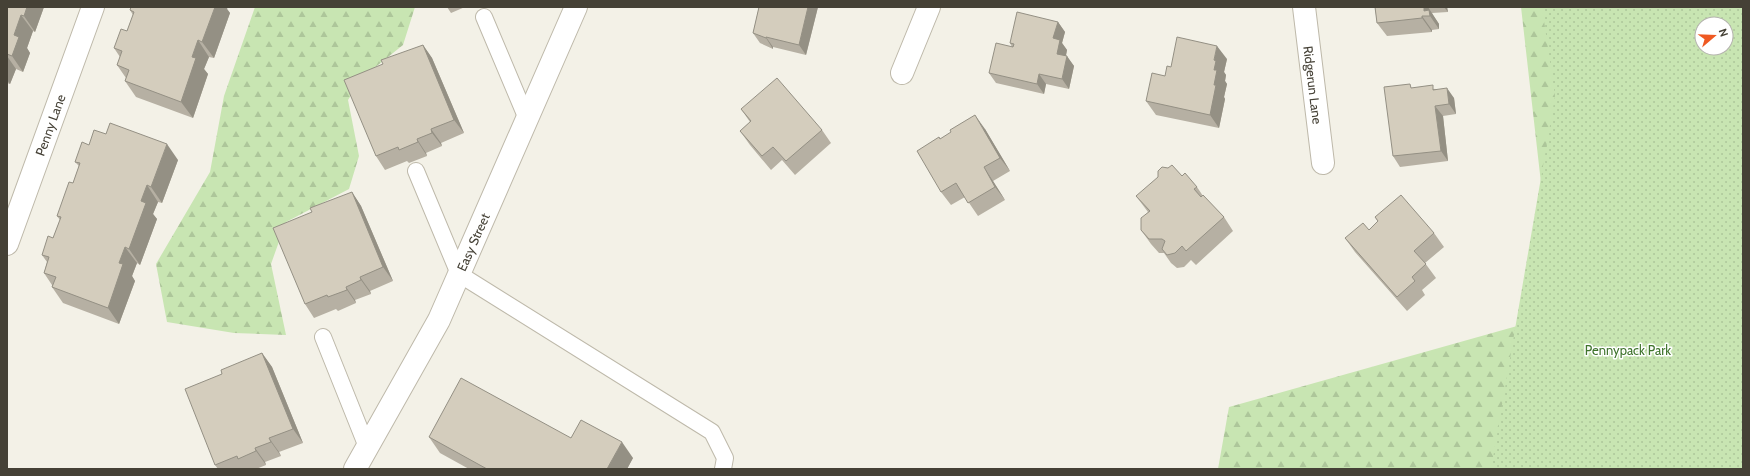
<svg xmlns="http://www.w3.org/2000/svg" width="1750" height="476" font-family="Cabin,sans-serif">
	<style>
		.forest { fill: url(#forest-firs); fill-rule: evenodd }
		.park { fill: url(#park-dots); fill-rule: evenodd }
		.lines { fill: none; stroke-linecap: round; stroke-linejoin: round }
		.service-casing { stroke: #beb9aa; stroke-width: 18 }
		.minor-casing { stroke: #beb9aa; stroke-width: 24 }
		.service { stroke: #fff; stroke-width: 16 }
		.minor { stroke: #fff; stroke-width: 22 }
		.wall { fill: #b6b0a3 }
		.shaded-wall { fill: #949084 }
		.building { fill: #d4cdbd; stroke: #949084 }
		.labels { text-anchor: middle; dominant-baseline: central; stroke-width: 3; stroke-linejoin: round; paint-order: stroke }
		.street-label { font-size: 13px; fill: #454136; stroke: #fff }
		.park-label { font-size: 13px; fill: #3f742c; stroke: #fff }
	</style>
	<defs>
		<pattern id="forest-firs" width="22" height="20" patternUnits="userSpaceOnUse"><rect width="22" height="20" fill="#c8e5b2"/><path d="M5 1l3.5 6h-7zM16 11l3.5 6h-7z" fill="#adc69a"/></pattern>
		<pattern id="park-dots" width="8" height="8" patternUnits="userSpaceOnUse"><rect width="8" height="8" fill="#c8e5b2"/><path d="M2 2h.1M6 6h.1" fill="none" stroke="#adc69a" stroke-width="1.8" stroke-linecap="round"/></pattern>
	</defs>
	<rect width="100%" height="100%" fill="#f3f1e7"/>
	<path class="forest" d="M255 7H415L403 45 363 77 348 100 359 156 349 189 286 222 271 264 286 335 234 333 167 322 156 264 210 172 224 96Z
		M1521 7H1743V469H1218L1229 407 1556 315ZM1702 24H1726V48H1702Z"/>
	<path class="park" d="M1542 7H1743V469H1491L1555 96ZM1702 24H1726V48H1702Z"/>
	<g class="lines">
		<defs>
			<path id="service" d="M484 17 527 119
				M416 171 459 274 712 432 725 458 723 469
				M323 337 367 447"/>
			<path id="minor" d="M1304 7 1323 163
				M902 73 929 7
				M7 244 93 7
				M355 469 439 320 576 7"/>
		</defs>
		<use href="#service" class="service-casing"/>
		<use href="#minor" class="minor-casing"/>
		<use href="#service" class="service"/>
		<use href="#minor" class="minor"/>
	</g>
	<path class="wall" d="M7 7H44L35 32 33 31 27 48 30 53 23 72 16 69 10 84 7 83Z
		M447 7H465L451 13Z
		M759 7H818L806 55 773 47V49L760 43 753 33Z
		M1375 7H1447L1448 12 1432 13 1433 15 1439 24V29L1432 30V32L1387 36 1377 23Z
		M227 9 230 13 214 58 209 57 204 69 208 74 193 118 136 97 125 81 126 78 117 65 120 57 114 48 127 31 133 15 130 10Z
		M1058 22 1065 32 1062 43 1067 50 1066 56 1074 66 1069 89 1046 84 1044 94 996 83 989 73 1012 47 1010 43Z
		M423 45 432 58 464 133 441 143 442 146 426 153 427 156 409 163 407 161 385 170 376 156 383 64Z
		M1227 59 1224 72 1226 75 1225 81 1227 84 1224 97 1225 99 1219 128 1156 115 1146 101 1165 76Z
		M1413 88 1436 89 1454 98 1456 114 1443 116 1448 161 1400 167 1393 156Z
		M741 109 822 130 831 143 795 175 782 160 771 170 750 145 740 131 750 122Z
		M985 129 1010 171 993 181 1005 200 978 216 965 197 951 205 941 192 939 137 940 139Z
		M89 145 178 160 162 203 158 202 153 214 157 219 140 265 137 263 132 276 135 281 119 324 63 303 52 287V285L44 273 47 262 42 255 53 238 60 220 57 216 73 183 79 166 75 162Z
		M1182 176 1197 187 1203 196 1224 217 1233 231 1196 265 1191 260 1184 267 1177 268 1171 263 1164 253H1159L1151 244 1141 230 1148 212 1136 196Z
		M352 192 361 206 393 281 370 291 371 294 355 300 356 303 338 311 336 309 314 318 305 304 312 212Z
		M1375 217 1434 233 1444 247 1425 263 1436 278 1422 290 1425 295 1407 311 1355 252 1345 238 1369 230 1378 222Z
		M262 353 272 367 303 443 279 452 281 456 265 462 266 465 256 469H218L215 465 222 374Z
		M429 437 571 438 633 458 627 469H469L440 453Z"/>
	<path class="shaded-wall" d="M27 7H44L35 32 24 16Z
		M215 7H228L227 9 230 13 214 58 202 42Z
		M808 7H818L806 55 799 45Z
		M1424 7H1428L1439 24V29L1430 16 1424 11Z
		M1444 7H1447L1448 12Z
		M21 15 33 31 27 48 30 53 23 72 12 56 14 35Z
		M1422 16 1432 30V32L1422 18Z
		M1058 22 1065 32 1062 43 1067 50 1064 64 1057 54 1053 38Z
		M766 37 773 47V49L766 38Z
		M198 40 209 57 204 69 208 74 193 118 181 102 192 57Z
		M423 45 432 58 464 133 454 120Z
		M1217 46 1227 59 1224 72 1226 75 1225 81 1227 84 1224 97 1225 99 1219 128 1210 115 1214 85V60Z
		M7 56 16 69 10 84 7 80Z
		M1067 56 1074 66 1069 89 1062 79Z
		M1039 74 1046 84 1044 94 1037 84Z
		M1447 88 1454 98 1456 114 1449 104Z
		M1435 106 1443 116 1448 161 1441 151Z
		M975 115 985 129 1010 171 1000 158Z
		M431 129 441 143 442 146 432 133Z
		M417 139 426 153 427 156 418 142Z
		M167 144 178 160 162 203 151 187Z
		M984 167 993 181 1005 200 995 187Z
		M147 185 158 202 153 214 157 219 140 265 129 249 141 201Z
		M352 192 361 206 393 281 383 267Z
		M125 247 137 263 132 276 135 281 119 324 108 308 119 263Z
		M360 277 370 291 371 294 361 280Z
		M346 287 355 300 356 303 347 290Z
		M262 353 272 367 303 443 293 429Z
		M269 438 279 452 281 456 271 442Z
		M622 442 633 458 627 469H607Z
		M255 448 265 462 266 465 256 451Z"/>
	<path class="building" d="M7 7H27L24 16 21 15 14 35 19 37 12 56 7 54Z
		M131 7H215L202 42 198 40 192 57 196 58 181 102 125 81 129 70 117 65 122 51 114 48 121 29 127 31 134 12 130 10Z
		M759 7H808L799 45 766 37V38L753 33Z
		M1375 7H1424V11L1429 10 1430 16H1422V18L1377 23Z
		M1017 12 1058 22 1053 38 1060 40 1057 54 1067 56 1062 79 1039 74 1037 84 989 73 996 43 1013 47 1014 44 1010 43Z
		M1177 37 1217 46 1214 60 1216 61 1214 70H1217L1214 85H1216L1210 115 1146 101 1152 73 1165 76 1167 66 1171 67Z
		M423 45 454 120 431 129 432 133 417 139 418 142 399 150 398 147 376 156 344 80 383 64 381 60Z
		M777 78 822 130 786 161 773 147 762 156 740 131 751 121 741 109Z
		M1410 84 1411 88 1433 85V90L1447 88 1449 104 1435 106 1441 151 1393 156 1384 87Z
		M975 115 1000 158 984 167 995 187 968 203 956 183 941 192 917 151 939 137 940 139 951 132 950 130Z
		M110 123 167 144 151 187 147 185 141 201 146 203 129 249 125 247 119 263 123 264 108 308 52 287 56 277 44 273 49 257 42 255 48 236 53 238 61 217 57 216 69 182 73 183 80 163 75 162 82 142 89 145 94 130 106 134Z
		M1172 165 1182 176 1185 173 1197 187 1194 189 1201 197 1203 195 1224 217 1186 251 1182 246 1175 253 1167 255 1162 249 1165 241 1162 239H1149L1141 230V218L1150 211 1136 196 1158 177V171L1162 167 1168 168Z
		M352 192 383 267 360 277 361 280 346 287 347 290 328 297 327 295 305 304 273 228 312 212 310 208Z
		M1401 195 1434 233 1414 251 1426 264 1412 277 1415 281 1397 297 1345 238 1363 223 1369 230 1378 221 1375 217Z
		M262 353 293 429 269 438 271 442 255 448 256 451 238 459 237 456 215 465 185 389 222 374 221 370Z
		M461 378 571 438 581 420 622 442 607 469H487L429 437Z"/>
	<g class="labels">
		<g class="street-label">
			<text transform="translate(1313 85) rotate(83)">Ridgerun Lane</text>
			<text transform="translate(50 125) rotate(-70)">Penny Lane</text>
			<text transform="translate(473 242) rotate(-66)">Easy Street</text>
		</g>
		<g class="park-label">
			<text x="1628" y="350">Pennypack Park</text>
		</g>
	</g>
	<rect width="1750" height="476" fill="none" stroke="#454136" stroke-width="16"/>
	<g transform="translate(1714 36) rotate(71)"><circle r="19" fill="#ffffff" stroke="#b5b3af"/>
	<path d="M0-3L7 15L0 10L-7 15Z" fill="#ef5922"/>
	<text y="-6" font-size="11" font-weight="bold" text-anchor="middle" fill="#454136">N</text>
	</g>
</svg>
